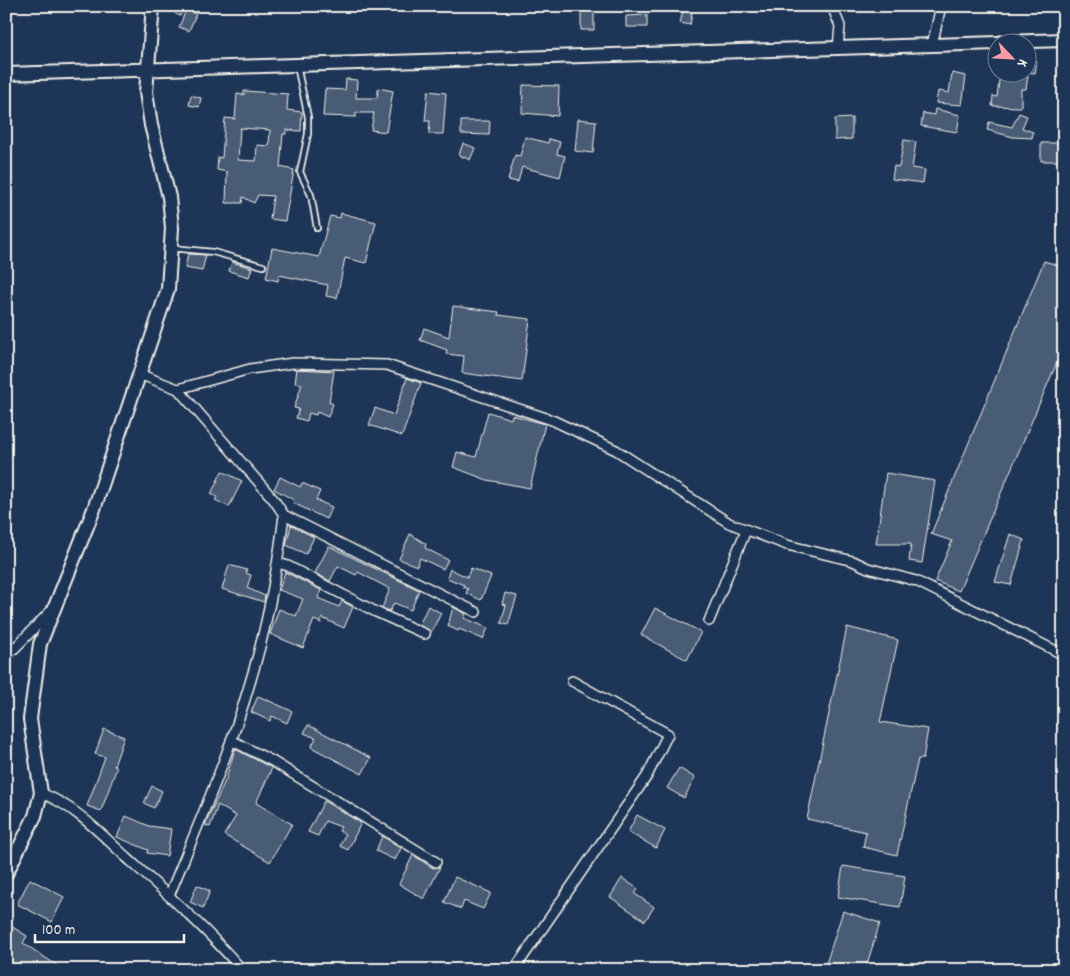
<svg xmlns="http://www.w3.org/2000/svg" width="1070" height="976" font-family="Dekko,sans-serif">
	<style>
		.building { fill: #485b74; stroke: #f4f1e8; fill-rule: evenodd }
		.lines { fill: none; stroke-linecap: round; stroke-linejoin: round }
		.lane-casing { stroke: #f4f1e8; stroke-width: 8 }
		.street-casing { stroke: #f4f1e8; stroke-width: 12 }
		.secondary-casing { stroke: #f4f1e8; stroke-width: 16 }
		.lane { stroke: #1d3557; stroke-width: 4.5 }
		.street { stroke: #1d3557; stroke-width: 9 }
		.secondary { stroke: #1d3557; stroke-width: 12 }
	</style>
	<rect width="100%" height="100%" fill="#1d3557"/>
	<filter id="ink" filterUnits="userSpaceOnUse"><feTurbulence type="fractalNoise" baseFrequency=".02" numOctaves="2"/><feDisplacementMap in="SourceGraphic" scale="10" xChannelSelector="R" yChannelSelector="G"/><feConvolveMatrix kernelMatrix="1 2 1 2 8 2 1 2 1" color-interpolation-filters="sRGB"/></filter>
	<g filter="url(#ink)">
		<path class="building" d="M161 6H184L180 16Z
			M581 6H594V30H581Z
			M186 10 196 14 189 31 179 27Z
			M683 11 692 13 690 25 680 23Z
			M647 15V27H626V16Z
			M1028 60 1037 61 1035 73 1028 72Z
			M1000 72 1028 75 1026 89H1021V107L992 106 993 96 997 97Z
			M952 73 966 76 962 105 936 103 938 91 949 93Z
			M346 79 357 80 356 98H377L378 88 393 91 386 132 371 130 374 113H356V117L323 116 325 89 345 90Z
			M523 85 559 86 558 116 522 113Z
			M244 91 288 94 287 110 302 112 301 131 286 130V134H283L280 167 294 170 285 221 270 219 273 196 258 195 254 203 243 197 242 203H226L227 172 217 170 218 157 222 158 225 118 235 119 237 94 244 95ZM240 128 270 130 269 146 257 145 256 161 238 160Z
			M428 91 446 93 443 134H429L430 121H425Z
			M191 95 201 98 199 107 189 105Z
			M935 109 960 115 957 132 921 126 923 113 934 115Z
			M1019 113 1027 116 1022 128 1033 132 1032 138 1013 137 987 130 989 122 1012 127Z
			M852 118V139L835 140V119Z
			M578 119 596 121 593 153 575 151Z
			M461 121H490L489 135 461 134Z
			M525 137 548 143 549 139 560 142 557 154 565 156 560 177 522 167 518 182 508 180 515 155 520 156Z
			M904 140 916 142 912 168 925 170 923 183 892 179 894 166 899 167Z
			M463 143 475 148 470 160 459 155Z
			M1041 143H1063V161H1041Z
			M341 213 376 222 366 263 345 258 337 298 326 296 328 285 279 275 278 281 266 278 272 248 319 257 330 216 340 218Z
			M188 254 206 255 202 271 185 268Z
			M1044 261 1064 267V346L959 591 935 581 952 541 931 534Z
			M232 262 252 268 249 277 229 271Z
			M453 306 499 312 498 315 530 319 522 381 462 373 464 356 446 354 447 350 420 340 424 328 449 337Z
			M297 369 334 371 329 402 333 404 328 417 317 412 316 415 309 413 307 421 296 418 299 409 294 408 302 384 295 383Z
			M407 378 421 383 402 436 369 425 375 408 394 415Z
			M488 412 511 419 512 415 545 424 530 488 487 480 453 467 457 452 476 457Z
			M222 471 242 481 229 507 215 500 217 497 211 494Z
			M886 473 935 481 922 563 909 561 911 544H876Z
			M280 477 300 487 302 483 320 491 316 500 332 507 326 519 293 503 294 500 274 489Z
			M291 525 314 537 306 554 286 545Z
			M410 534 426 544 425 548 448 560 443 569 420 558 417 566 399 559Z
			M1010 534 1024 540 1011 585 995 582Z
			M329 546 419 590 411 610 394 603 390 611 382 608 390 589 358 572 356 575 338 566 330 581 315 573Z
			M229 565 247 570 246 573 251 575 247 588 265 596 264 602 222 589Z
			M471 568 491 576 481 600 466 593 468 589 463 587 464 585 447 578 450 569 467 577Z
			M285 572 321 590 318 598 339 607 342 601 353 607 344 628 322 618 321 623 314 620 303 648 270 634 279 609 296 616 303 599 279 590Z
			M505 593 517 596 508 625 501 623 506 605 502 604Z
			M428 606 441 613 431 633 419 625Z
			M453 607 466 614 464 618 488 628 483 639 459 629 458 631 448 626Z
			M655 608 701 632 687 660 641 635Z
			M847 627 898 640 880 722 928 729 923 759H918L897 855 863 847 866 832 807 819Z
			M258 696 292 711 287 723 272 716 270 721 251 712Z
			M308 725 371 758 362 774 311 747 316 738 304 733Z
			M104 729 124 737 114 766 117 767 101 811 87 806 105 757 95 754Z
			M235 749 272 768 256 803 292 824 270 862 224 835 236 816 218 805 210 827 205 825 226 779Z
			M679 768 695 778 684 798 667 788Z
			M152 786 162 791 154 808 144 803Z
			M324 801 361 823 348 850 340 846 345 834 339 831 341 827 325 821 318 836 308 832Z
			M637 815 665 830 656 848 628 832Z
			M126 816 149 826 171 829 167 856 147 853 148 850 117 837Z
			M382 836 401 848 395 860 376 851Z
			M413 855 433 868 440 867 424 899 399 884Z
			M843 866 905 876 900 907 838 897Z
			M455 877 491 893 483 909 464 901 461 909 444 902Z
			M622 878 638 889 635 894 654 907 645 921 610 897Z
			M30 879 64 897 52 922 17 904Z
			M197 885 210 891 203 908 190 902Z
			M843 911 880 923 865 970H824Z
			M6 923 27 936 23 943 64 970H6Z"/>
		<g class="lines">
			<defs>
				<path id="lane" d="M297 66 308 117V134L300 172 311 195 317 228
					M171 248 213 252 263 266"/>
				<path id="street" d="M832 6 840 26 838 48
					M932 45 941 6
					M139 374 178 389 250 369 293 363 387 365 552 420 616 450 729 523 787 545 853 561 868 568 916 581 1064 655
					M178 389 274 500 284 515 476 612
					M278 563 288 566 376 612 425 634
					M709 621 746 530
					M6 657 51 611
					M231 740 272 761 436 862
					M41 793C75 806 100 833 126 857 166 893 207 929 242 970
					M169 896C197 827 228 758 249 686 266 631 277 573 284 515
					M514 970 647 776 668 734 572 681"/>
				<path id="secondary" d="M1002 42 1064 40
					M6 74 998 43
					M6 874 35 816 41 793 30 719 40 644 94 509 168 289 172 228 169 197 151 125 146 92 153 6"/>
			</defs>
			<use href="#lane" class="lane-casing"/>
			<use href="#street" class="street-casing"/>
			<use href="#secondary" class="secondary-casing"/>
			<use href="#lane" class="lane"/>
			<use href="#street" class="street"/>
			<use href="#secondary" class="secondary"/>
		</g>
	</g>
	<rect width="1070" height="976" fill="none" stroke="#1d3557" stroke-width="25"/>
	<rect x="12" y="12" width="1045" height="951" fill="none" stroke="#f4f1e8" stroke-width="2" filter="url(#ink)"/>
	<g transform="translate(1012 58) rotate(115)"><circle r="24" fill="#1d3557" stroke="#738091"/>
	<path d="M0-4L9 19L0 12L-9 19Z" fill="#ff9aa2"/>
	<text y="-8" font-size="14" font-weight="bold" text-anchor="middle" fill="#f4f1e8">K</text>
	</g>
	<path d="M35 934v8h149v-8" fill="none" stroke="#f4f1e8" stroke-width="2.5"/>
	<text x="42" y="934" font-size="15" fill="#f4f1e8" stroke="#1d3557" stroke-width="4" paint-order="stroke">100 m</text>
</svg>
